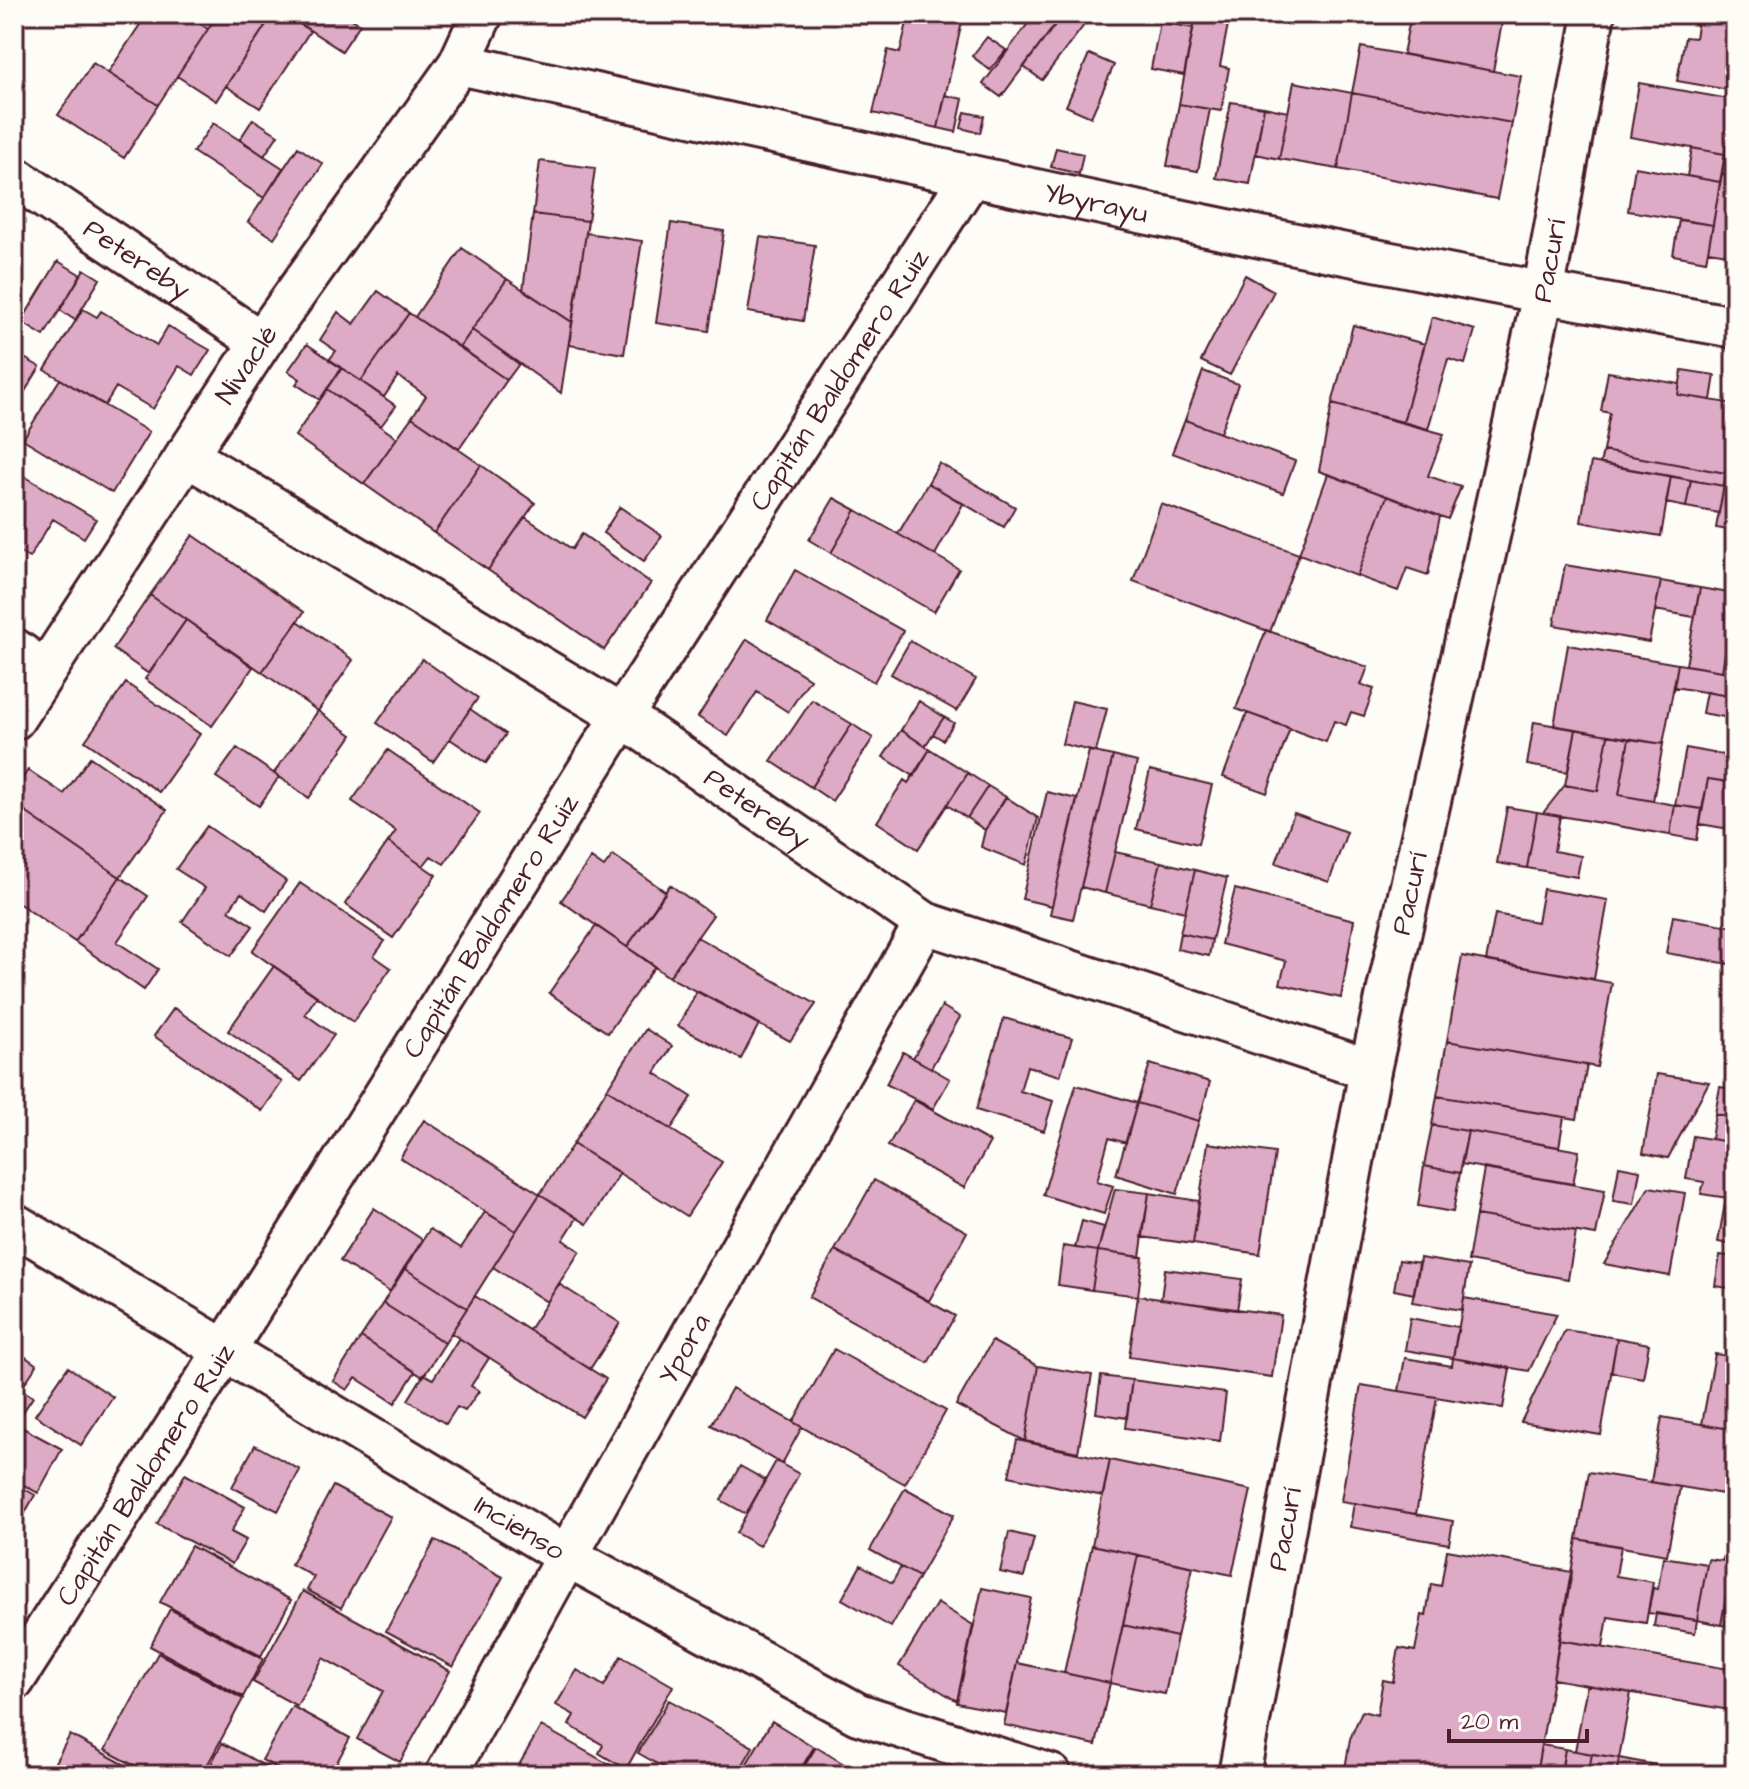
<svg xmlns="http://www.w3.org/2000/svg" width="1749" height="1789" font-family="'Architects Daughter',sans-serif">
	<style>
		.building { fill: #deabc7; stroke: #4a1f2b; stroke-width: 2 }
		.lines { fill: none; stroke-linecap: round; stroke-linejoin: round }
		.street-casing { stroke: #4a1f2b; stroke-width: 46 }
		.street { stroke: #fdfcf7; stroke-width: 40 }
		.labels { text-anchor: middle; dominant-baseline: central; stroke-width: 6; stroke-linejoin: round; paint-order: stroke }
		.street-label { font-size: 28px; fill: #4a1f2b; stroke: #fdfcf7 }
	</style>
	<rect width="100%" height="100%" fill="#fdfcf7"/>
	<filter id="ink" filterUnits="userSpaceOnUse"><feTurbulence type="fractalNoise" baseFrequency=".0125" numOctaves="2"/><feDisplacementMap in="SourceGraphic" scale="16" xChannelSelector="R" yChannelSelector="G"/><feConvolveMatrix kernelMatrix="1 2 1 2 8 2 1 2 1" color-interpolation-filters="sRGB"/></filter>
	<g filter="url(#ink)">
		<path class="building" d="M147 14H185L208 29 158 105 108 73Z
			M218 14H246L265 26 216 101 177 76Z
			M273 14H285L310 31 260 108 226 86Z
			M285 14H349L347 16 360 24 342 51Z
			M909 14H928L962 22 938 128 873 113 888 50 900 53Z
			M928 14H964L962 22Z
			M1035 14H1063L1001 97 983 84Z
			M1063 14H1088L1091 16 1042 80 1024 67Z
			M1196 14H1230L1220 66 1229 68 1221 111 1179 104Z
			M1411 14H1486L1503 17 1493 71 1403 54Z
			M1699 14H1735V91L1677 81 1685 37 1695 38Z
			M1160 22 1193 28 1184 75 1151 69Z
			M987 37 1006 50 990 70 972 56Z
			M1361 47 1521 76 1512 123 1352 93Z
			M1089 54 1114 65 1091 117 1066 106Z
			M93 63 158 105 124 158 58 115Z
			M1294 82 1352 93 1338 169 1279 159Z
			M1639 83 1735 100 1725 154 1630 137Z
			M1352 93 1512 123 1497 199 1338 169Z
			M945 95 963 99 956 132 938 128Z
			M1231 102 1264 107 1250 184 1216 178Z
			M1179 104 1210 109 1198 171 1167 166Z
			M1264 107 1288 112 1279 159 1256 154Z
			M965 112 984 116 980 133 961 128Z
			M253 119 278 135 264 156 240 139Z
			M213 123 283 168 264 198 193 152Z
			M1727 144 1735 145V177L1722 174Z
			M298 147 323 164 274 238 248 222Z
			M1056 148 1083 154 1079 174 1051 167Z
			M1692 148 1725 154 1720 182 1687 176Z
			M540 161 595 168 588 221 533 214Z
			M1635 167 1720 182 1713 225 1628 211Z
			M1722 174 1735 177V255L1708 251Z
			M533 214 588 221 572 322 523 290Z
			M1679 220 1713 225 1706 261 1673 255Z
			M671 223 724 231 709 331 656 323Z
			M586 233 642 241 624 354 569 345Z
			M760 237 815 245 803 321 748 312Z
			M462 248 507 279 460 347 415 317Z
			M58 261 81 275 44 336 21 322Z
			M84 269 100 279 75 320 60 310Z
			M1245 275 1274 291 1230 375 1201 361Z
			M507 279 572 322 561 393 472 330Z
			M378 291 409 313 361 381 329 360 336 351 320 340 338 312 354 324Z
			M83 309 97 317 101 311 157 345 168 326 210 350 194 375 179 366 153 409 116 387 105 405 45 370Z
			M409 313 507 380 459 449 412 417 426 396 398 376 384 397 361 381Z
			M1432 317 1475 330 1465 364 1448 359 1428 429 1403 422Z
			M1353 325 1425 344 1403 422 1332 404Z
			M472 330 519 364 507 380 460 347Z
			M307 344 342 368 320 400 296 384 300 379 288 371Z
			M14 352 40 367 14 409Z
			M342 368 396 406 381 426 327 389Z
			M1682 370 1715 375 1711 400 1678 395Z
			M1203 371 1238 384 1220 433 1185 420Z
			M1608 372 1680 384 1678 395 1735 404V424L1726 473 1603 451 1610 413 1601 411Z
			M60 379 149 432 112 493 23 439Z
			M327 389 397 438 364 484 295 436Z
			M1332 404 1444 434 1428 476 1461 487 1448 519 1319 471Z
			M412 417 481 465 434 533 364 484Z
			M1185 420 1295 461 1283 493 1172 453Z
			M1735 424V531L1716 528Z
			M1603 451 1726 473 1724 486 1600 464Z
			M1591 462 1671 476 1661 536 1581 522Z
			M939 463 1015 507 1004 527 928 483Z
			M481 465 535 503 488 570 434 533Z
			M14 470 96 519 84 538 53 519 29 558 14 549Z
			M1328 474 1387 496 1357 576 1299 554Z
			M1671 476 1691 480 1686 507 1666 503Z
			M1691 480 1724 486 1719 513 1686 507Z
			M928 483 963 504 935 555 898 534Z
			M1387 496 1440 516 1428 575 1407 568 1398 591 1357 576Z
			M834 498 856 510 831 553 809 540Z
			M1161 504 1299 554 1270 632 1133 581Z
			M620 507 662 536 644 561 603 533Z
			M856 510 959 569 934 612 831 553Z
			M525 517 572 549 582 534 651 583 604 650 488 570Z
			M193 535 304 612 262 672 150 595Z
			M1565 565 1661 581 1649 642 1554 625Z
			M795 570 903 631 874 682 767 620Z
			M1661 581 1700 588 1694 617 1655 610Z
			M1700 588 1735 594 1722 671 1686 665Z
			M150 595 186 620 149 674 113 649Z
			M1735 597V673L1722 671Z
			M186 620 253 667 212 726 145 679Z
			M298 621 353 660 318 711 262 672Z
			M1266 630 1368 667 1361 685 1374 689 1364 716 1351 712 1346 725 1334 721 1326 742 1236 709Z
			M747 639 810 679 788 712 757 692 728 736 698 717Z
			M910 641 976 679 957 711 891 674Z
			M1568 645 1678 664 1663 744 1554 726Z
			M422 659 478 698 433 762 377 723Z
			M1678 664 1735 673V697L1674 687Z
			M126 683 200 734 159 792 85 741Z
			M1706 692 1735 697V719L1702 713Z
			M812 700 852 724 811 787 771 761Z
			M919 701 944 717 925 746 901 730Z
			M1072 701 1107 709 1096 752 1062 744Z
			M470 709 506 734 486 763 450 739Z
			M318 711 352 735 309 798 274 773Z
			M1247 713 1290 728 1267 793 1223 777Z
			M944 717 954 723 943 740 933 734Z
			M1534 722 1576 729 1568 772 1527 765Z
			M852 724 873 738 832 801 811 787Z
			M1576 729 1608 735 1598 791 1565 785Z
			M901 730 930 749 914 776 883 757Z
			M1608 735 1629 739 1619 795 1675 805 1670 835 1543 813 1565 785 1598 791Z
			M1629 739 1663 744 1653 801 1619 795Z
			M237 748 279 777 259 806 216 777Z
			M1686 748 1735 757V783L1708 779 1702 809 1675 805Z
			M930 749 968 773 918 849 877 822 904 780 908 783Z
			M388 750 480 813 444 864 431 856 423 866 388 842 396 831 352 801Z
			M1089 751 1113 756 1073 919 1050 914Z
			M1113 756 1137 762 1105 893 1081 887Z
			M90 757 167 810 120 877 14 804V791L28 770 64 794Z
			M1150 770 1212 785 1198 844 1136 829Z
			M968 773 988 786 967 818 947 805Z
			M1708 779 1735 783V830L1700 824Z
			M988 786 1006 797 985 830 967 818Z
			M1047 792 1077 799 1052 906 1022 899Z
			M1006 797 1038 818 1026 865 981 847 985 830Z
			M14 804 120 877 75 942 14 900Z
			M1675 805 1702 809 1697 840 1670 835Z
			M1507 807 1537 812 1527 868 1497 863Z
			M1537 812 1560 816 1554 851 1581 856 1577 877 1527 868Z
			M1294 813 1347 832 1329 882 1276 863Z
			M207 826 286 881 266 911 241 893 229 910 253 926 231 956 182 922 205 888 176 869Z
			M388 842 436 875 393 938 345 904Z
			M1115 852 1161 862 1150 904 1105 893Z
			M613 855 666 892 627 947 561 901 591 858 604 867Z
			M1161 862 1195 870 1185 912 1150 904Z
			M1195 870 1227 878 1212 940 1180 933Z
			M120 877 148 896 117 942 158 969 144 990 75 942Z
			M300 883 385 941 374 956 391 968 353 1022 252 951Z
			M670 885 713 915 669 977 627 947Z
			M1235 889 1354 920 1341 998 1280 984 1286 961 1221 944Z
			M1543 889 1608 900 1594 979 1486 961 1495 914 1537 922Z
			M1673 916 1735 927V965L1666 953Z
			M596 926 655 966 608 1033 549 993Z
			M1180 933 1212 940 1209 956 1177 949Z
			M697 937 816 1004 790 1041 669 977Z
			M1462 956 1612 983 1597 1067 1447 1041Z
			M274 966 317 996 305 1014 334 1035 301 1081 228 1031Z
			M697 991 759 1024 741 1059 678 1026Z
			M942 1006 960 1017 931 1068 913 1058Z
			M174 1008 282 1082 262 1111 154 1036Z
			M1004 1018 1072 1038 1060 1076 1027 1066 1020 1091 1053 1101 1044 1131 976 1110Z
			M646 1029 672 1046 655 1073 692 1097 671 1129 607 1089Z
			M1447 1041 1587 1065 1577 1119 1437 1096Z
			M903 1052 950 1079 933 1109 886 1084Z
			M1150 1064 1210 1082 1199 1121 1137 1103Z
			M1657 1074 1709 1082 1668 1158 1643 1153Z
			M1076 1085 1137 1103 1126 1143 1109 1138 1097 1181 1113 1186 1104 1214 1043 1195Z
			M1720 1087 1735 1090V1117L1715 1114Z
			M607 1089 722 1162 687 1216 573 1144Z
			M1437 1096 1564 1117 1559 1147 1432 1125Z
			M914 1100 990 1142 964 1188 888 1146Z
			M1137 1103 1199 1121 1177 1194 1116 1175Z
			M1715 1114 1735 1117V1143L1711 1139Z
			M424 1120 540 1194 516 1231 400 1158Z
			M1432 1125 1468 1131 1460 1173 1424 1166Z
			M1468 1131 1579 1151 1573 1184 1461 1164Z
			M1693 1136 1735 1143V1199L1701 1194 1704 1182 1686 1179Z
			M1208 1143 1275 1153 1260 1254 1193 1244Z
			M573 1144 620 1173 587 1224 540 1194Z
			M1424 1166 1460 1173 1453 1212 1418 1206Z
			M1619 1166 1640 1170 1634 1204 1613 1201Z
			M1484 1169 1605 1190 1596 1235 1476 1215Z
			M874 1180 967 1232 929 1301 835 1250Z
			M1649 1187 1685 1193 1670 1276 1604 1264Z
			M1115 1189 1149 1193 1140 1257 1098 1251Z
			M1149 1193 1199 1201 1193 1244 1142 1237Z
			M540 1194 577 1218 563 1240 580 1251 547 1302 493 1267Z
			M1726 1198 1735 1199V1245L1718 1242Z
			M374 1208 423 1240 390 1292 340 1261Z
			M485 1212 516 1231 467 1308 404 1268 430 1229 461 1248Z
			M1476 1215 1576 1232 1568 1279 1468 1261Z
			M1082 1221 1104 1227 1098 1251 1075 1248Z
			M1063 1246 1098 1251 1092 1290 1058 1285Z
			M835 1250 955 1316 928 1363 809 1297Z
			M1098 1251 1143 1257 1138 1296 1092 1290Z
			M1720 1255 1735 1257V1289L1715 1286Z
			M1420 1258 1469 1266 1462 1310 1412 1302Z
			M1399 1260 1420 1263 1414 1294 1394 1290Z
			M404 1268 467 1308 445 1343 383 1303Z
			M1165 1269 1242 1279 1237 1310 1161 1299Z
			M559 1284 620 1323 590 1369 529 1330Z
			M475 1296 606 1379 582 1417 451 1333Z
			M1138 1296 1281 1315 1272 1377 1129 1357Z
			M1464 1298 1557 1314 1529 1371 1453 1358Z
			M383 1303 445 1343 423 1377 361 1337Z
			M1410 1318 1458 1327 1453 1358 1405 1350Z
			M1565 1330 1617 1338 1601 1435 1521 1422Z
			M361 1337 415 1372 395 1403 356 1378 347 1390 333 1381Z
			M459 1338 489 1358 471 1386 479 1391 465 1411 457 1407 446 1424 408 1400 424 1374 433 1379Z
			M1617 1338 1649 1344 1643 1378 1611 1372Z
			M992 1341 1038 1366 1025 1441 956 1405Z
			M14 1349 37 1365 21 1389 33 1397 19 1418 14 1414Z
			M834 1349 946 1411 905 1484 793 1422Z
			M1715 1354 1735 1357V1430L1702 1424Z
			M1405 1358 1452 1366 1453 1358 1510 1369 1503 1408 1399 1391Z
			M1038 1366 1092 1375 1078 1452 1025 1441Z
			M68 1367 113 1397 81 1445 35 1415Z
			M1101 1376 1132 1380 1127 1418 1096 1413Z
			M1132 1380 1226 1393 1220 1441 1125 1428Z
			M1361 1385 1437 1397 1416 1514 1341 1501Z
			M732 1388 802 1427 782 1464 711 1425Z
			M1662 1417 1735 1430V1496L1651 1482Z
			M21 1427 62 1449 38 1493 14 1480V1440Z
			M1017 1440 1110 1460 1103 1496 1009 1476Z
			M255 1445 300 1470 278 1511 232 1487Z
			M1110 1460 1251 1490 1232 1575 1092 1545Z
			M776 1461 799 1474 759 1546 736 1533Z
			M740 1466 765 1480 746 1514 721 1500Z
			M1589 1472 1680 1487 1667 1555 1577 1539Z
			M185 1474 245 1507 231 1532 246 1540 232 1564 157 1524Z
			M14 1483 35 1495 14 1532Z
			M333 1486 391 1517 341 1608 307 1590 314 1577 291 1564Z
			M905 1488 954 1515 919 1577 870 1550Z
			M1354 1503 1453 1521 1449 1544 1350 1527Z
			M1009 1532 1034 1538 1024 1577 1000 1572Z
			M1727 1533 1735 1534V1560L1723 1559Z
			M1577 1539 1621 1546 1616 1576 1653 1582 1646 1623 1608 1617 1603 1647 1559 1640Z
			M435 1540 503 1577 453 1667 386 1631Z
			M1092 1545 1138 1555 1110 1683 1064 1673Z
			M191 1546 291 1600 261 1656 160 1602Z
			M1447 1550 1572 1572 1536 1775H1344L1350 1739 1362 1711 1377 1715 1383 1680 1393 1682 1399 1648 1415 1651 1422 1615 1426 1616 1431 1584 1441 1586Z
			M1138 1555 1193 1567 1177 1637 1123 1625Z
			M1663 1557 1707 1564 1697 1620 1648 1613 1653 1588 1658 1589Z
			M1708 1559 1732 1562 1721 1625 1697 1620Z
			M1732 1560H1735V1640L1730 1639 1732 1626 1721 1625Z
			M861 1565 892 1583 901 1567 919 1577 891 1627 842 1599Z
			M982 1588 1031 1598 1006 1713 957 1703Z
			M303 1591 450 1671 400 1762 357 1739 383 1691 323 1658 297 1706 253 1682Z
			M937 1603 973 1625 957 1701 899 1666Z
			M170 1609 263 1659 243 1697 150 1646Z
			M1656 1613 1697 1620 1695 1633 1654 1626Z
			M1123 1625 1177 1637 1165 1694 1110 1683Z
			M1559 1640 1735 1670V1711L1553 1679Z
			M158 1653 243 1699 202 1775H152L105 1750Z
			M621 1656 673 1686 626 1769 599 1753 603 1745 569 1725 574 1715 556 1705 577 1670 604 1686Z
			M1017 1663 1110 1683 1096 1745 1004 1725Z
			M1587 1685 1631 1693 1619 1758 1575 1751Z
			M669 1700 753 1747 737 1775H677L638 1753Z
			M292 1706 350 1738 330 1775H290L262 1760Z
			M772 1721 814 1747 797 1775H740Z
			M541 1726 624 1773 623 1775 514 1774Z
			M70 1735 142 1774 141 1775H48Z
			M222 1743 282 1775H205Z
			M1541 1745 1565 1749 1561 1775H1536Z
			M816 1747 854 1770 851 1775H799Z
			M1565 1749 1592 1754 1588 1775 1561 1771Z
			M1592 1754 1619 1758 1616 1775H1588Z
			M1619 1758 1651 1764 1649 1775H1616Z
			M1651 1764 1704 1773 1703 1775H1649Z"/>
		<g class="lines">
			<defs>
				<g id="street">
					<path id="s1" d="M459 64C883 157 1307 253 1735 327"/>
					<path id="s2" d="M14 177 261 342"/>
					<path id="s3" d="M186 455 622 716 925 923 1370 1070"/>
					<path d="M14 649 45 671"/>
					<path id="s4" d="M14 719 261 342 459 64 482 14"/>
					<path id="s5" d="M14 1224 567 1556 858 1714 1051 1775"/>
					<path id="s6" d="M14 1680 225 1350 622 716 971 176"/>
					<path id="s7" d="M446 1775 567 1556 925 923"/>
					<path id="s8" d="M1239 1775 1370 1070 1543 294 1594 14"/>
				</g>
			</defs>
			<use href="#street" class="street-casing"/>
			<use href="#street" class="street"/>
		</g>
	</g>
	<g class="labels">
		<g class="street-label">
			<text stroke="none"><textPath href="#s1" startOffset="652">Ybyrayu</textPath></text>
			<text stroke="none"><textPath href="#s2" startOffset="148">Petereby</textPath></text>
			<text stroke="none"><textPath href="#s8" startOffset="1546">Pacurí</textPath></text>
			<text stroke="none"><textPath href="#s4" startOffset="424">Nivaclé</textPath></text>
			<text stroke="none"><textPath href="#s6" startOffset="1540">Capitán Baldomero Ruiz</textPath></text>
			<text stroke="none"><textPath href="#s3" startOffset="672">Petereby</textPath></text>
			<text stroke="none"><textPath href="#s8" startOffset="898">Pacurí</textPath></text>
			<text stroke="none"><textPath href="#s6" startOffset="892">Capitán Baldomero Ruiz</textPath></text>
			<text stroke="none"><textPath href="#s7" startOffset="488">Ypora</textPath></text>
			<text stroke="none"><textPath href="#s6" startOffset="244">Capitán Baldomero Ruiz</textPath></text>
			<text stroke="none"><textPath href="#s5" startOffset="590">Incienso</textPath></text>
			<text stroke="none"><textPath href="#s8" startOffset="250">Pacurí</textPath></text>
		</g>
	</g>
	<rect width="1749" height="1789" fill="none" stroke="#fdfcf7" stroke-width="48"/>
	<rect x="24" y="24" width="1701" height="1741" fill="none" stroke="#4a1f2b" stroke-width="3" filter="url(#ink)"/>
	<path d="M1449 1729v12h138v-12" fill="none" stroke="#4a1f2b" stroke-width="4"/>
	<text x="1461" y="1729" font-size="24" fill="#4a1f2b" stroke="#fdfcf7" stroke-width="6" paint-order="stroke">20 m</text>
</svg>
